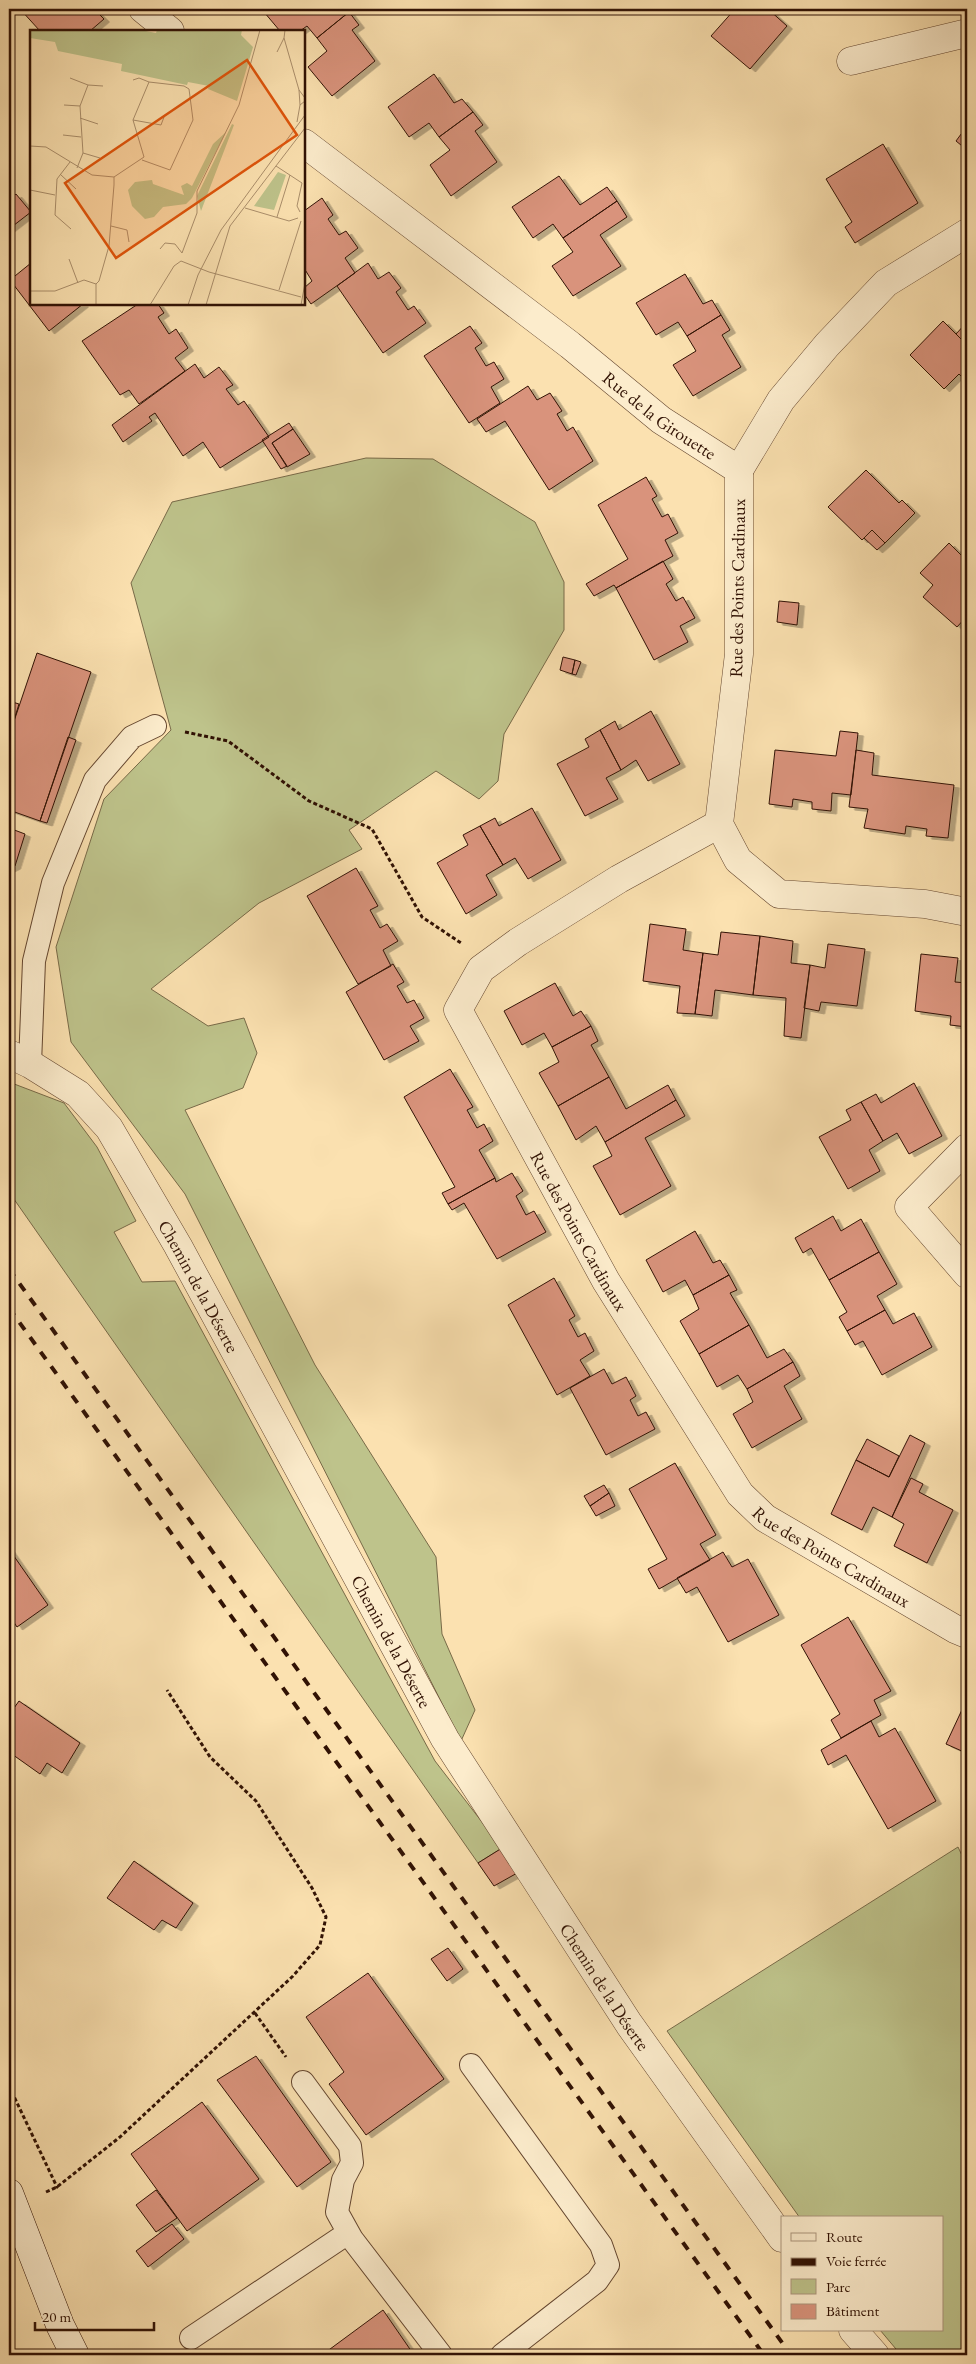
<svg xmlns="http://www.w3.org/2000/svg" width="976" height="2364" font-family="'EB Garamond',serif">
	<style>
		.green { fill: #bec38b; stroke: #786a48 }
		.building { fill: #d9937c; stroke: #311204; filter: url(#shadow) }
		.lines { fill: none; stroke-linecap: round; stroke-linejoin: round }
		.service-casing { stroke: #64462f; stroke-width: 24 }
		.minor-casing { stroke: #64462f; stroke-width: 29 }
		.secondary-casing { stroke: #311204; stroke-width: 29 }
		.path { stroke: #311204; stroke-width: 3; stroke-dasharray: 4 2.5; stroke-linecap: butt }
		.service { stroke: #fceccc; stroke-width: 22 }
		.minor { stroke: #fceccc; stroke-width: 28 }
		.secondary { stroke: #fceccc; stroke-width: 28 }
		.rail { stroke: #311204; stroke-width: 4; stroke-dasharray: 9 9; stroke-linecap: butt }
		.labels { text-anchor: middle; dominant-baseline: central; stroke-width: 4; stroke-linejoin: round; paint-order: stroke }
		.street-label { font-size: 18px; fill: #311204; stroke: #fceccc }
		.inset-road { fill: none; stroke: #aa8e6b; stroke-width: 1 }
		.view { fill: #df550c; fill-opacity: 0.15; stroke: #df550c; stroke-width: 2.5 }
		.inset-edge { fill: none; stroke: #311204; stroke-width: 2.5 }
	</style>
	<defs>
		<filter id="shadow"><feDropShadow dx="5.5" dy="3" stdDeviation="0" flood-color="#0004"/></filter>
	</defs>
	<rect width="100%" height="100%" fill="#fbe1b0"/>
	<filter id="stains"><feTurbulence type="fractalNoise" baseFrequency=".004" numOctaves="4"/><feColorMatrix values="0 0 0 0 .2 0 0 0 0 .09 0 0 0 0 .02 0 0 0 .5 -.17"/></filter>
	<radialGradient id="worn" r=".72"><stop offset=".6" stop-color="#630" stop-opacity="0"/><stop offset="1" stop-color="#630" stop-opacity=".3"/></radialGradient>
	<path class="green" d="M366 458 433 459 535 522 564 582V630L504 734 498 781 479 799 436 771 349 830 362 849 259 903 151 989 208 1026 244 1018 257 1053 243 1088 185 1110 315 1365 436 1557 442 1634 475 1710 461 1741 185 1194 71 1042 56 947 104 799 171 730 131 583 172 502Z
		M9 1082 64 1103 97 1147 136 1221 114 1232 142 1282 175 1281 435 1761 502 1848 478 1863 9 1192Z
		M958 1847 967 1866V2355H901L880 2330H942V2218H800L667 2031Z"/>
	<path class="building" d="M20 9H94L104 19 90 31H40Z
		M268 9H346L349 12 317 38 307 26 300 31H280L264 12Z
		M735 9H768L787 26 750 69 711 36Z
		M349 12 359 25 352 30 375 61 332 96 308 67 327 51 317 38Z
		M434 74 454 103 462 99 473 112 439 137 429 123 409 137 388 107Z
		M473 112 483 125 475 131 497 162 451 196 430 165 450 150 439 137Z
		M967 126V150L956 141Z
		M883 144 918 203 855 243 845 227 852 222 826 179Z
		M559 176 580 205 607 187 617 201 563 238 553 224 533 238 512 207Z
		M16 194 31 212 9 229V197L10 199Z
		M322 198 333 215 328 219 339 235 346 231 358 248 345 258 355 273 311 304 304 294V288L312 281 304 268V211Z
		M617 201 627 217 600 235 621 266 573 296 552 266 573 252 563 238Z
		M31 263V304H83L49 331 10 280Z
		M368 263 378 279 389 272 401 288 396 292 408 310 414 306 426 323 383 353 337 286Z
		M685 274 703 304 712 300 721 315 687 336 678 322 656 335 636 303Z
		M138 304H158L164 313 158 317 169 334 176 329 188 348 175 358 185 371 139 404 129 390 120 395 82 341Z
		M721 315 730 330 722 335 741 367 693 396 673 365 696 351 687 336Z
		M943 321 967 345V374L963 378 959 374 944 389 910 355Z
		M967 322V345L956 334Z
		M470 326 482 343 475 348 486 366 494 362 504 379 491 387 500 403 469 423 424 356Z
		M195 364 204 378 219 367 233 385 226 389 238 405 244 401 269 437 220 468 203 442 183 456 155 413 149 417 152 421 123 442 112 425Z
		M528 386 537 400 550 393 562 411 557 414 567 431 573 427 593 461 549 490 505 421 486 432 477 419Z
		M289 423 293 429 272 443 287 466 281 469 262 440Z
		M293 429 310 454 287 467 272 443Z
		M866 470 899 503 902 500 915 513 885 543 872 530 862 540 828 507Z
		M646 477 657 496 652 499 662 517 668 514 678 533 665 540 673 556 616 588 614 585 594 596 586 584 628 559 598 505Z
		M872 530 885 543 877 550 864 538Z
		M949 543 967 561V616L957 627 923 597 933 585 920 573Z
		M663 561 673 579 666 584 676 601 683 597 695 618 680 626 688 642 654 660 616 588Z
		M779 601 799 603 797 625 777 622Z
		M37 653 91 672 40 821 9 810V736Z
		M563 657 575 660 572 674 560 670Z
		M575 660 581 662 576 675 572 674Z
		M9 701 19 704 9 736Z
		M651 711 680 764 648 781 636 760 621 770 600 730 615 721 619 730Z
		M600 730 621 770 606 778 618 799 585 816 557 764 589 747 585 739Z
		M840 731 858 733 851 795 832 793 831 811 812 809V802L793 799 792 807 769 804 775 750 836 756Z
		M68 737 76 740 47 823 40 821Z
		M856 750 874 753 872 775 954 785 948 838 926 836 927 829 906 826 905 834 864 828 868 809 849 807Z
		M532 808 561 860 528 879 515 858 503 865 480 826 495 818 499 826Z
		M480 826 503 865 486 875 497 895 466 914 437 863 468 845 463 835Z
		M9 828 25 834 15 866 9 869Z
		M356 868 378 906 370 910 380 928 387 924 398 941 383 950 391 966 358 984 307 896Z
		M650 924 686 929 683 950 703 953 695 1014 677 1013 680 986 643 981Z
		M721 932 760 936 753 995 715 990 712 1016 695 1014 703 953 718 955Z
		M760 936 793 941 791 963 810 965 801 1038 784 1036 786 998 753 995Z
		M828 944 865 949 857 1006 821 1002 819 1011 804 1008 810 965 825 968Z
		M921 954 958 958 955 982 967 983V1027L950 1025 951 1016 915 1011Z
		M393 964 404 982 397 986 407 1003 414 1000 424 1018 410 1026 419 1041 384 1060 346 992Z
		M555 983 573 1016 581 1011 591 1026 552 1047 544 1033 522 1045 504 1011Z
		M591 1026 598 1041 591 1045 609 1077 558 1106 539 1073 559 1062 552 1047Z
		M450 1069 473 1107 467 1110 477 1128 484 1124 493 1141 479 1150 495 1178 448 1204 442 1193 455 1187 404 1097Z
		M609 1077 626 1109 668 1085 676 1100 605 1142 596 1126 576 1140 558 1106Z
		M914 1083 942 1136 909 1154 897 1133 883 1141 861 1102 876 1094 881 1103Z
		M676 1100 685 1116 645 1138 671 1186 620 1215 593 1166 612 1156 605 1142Z
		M861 1102 883 1141 869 1150 880 1171 848 1189 819 1137 851 1120 846 1110Z
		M512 1173 523 1191 516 1196 526 1215 534 1211 546 1232 497 1259 464 1203 452 1210 448 1204 495 1178 496 1182Z
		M833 1216 841 1231 861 1219 879 1252 829 1280 811 1248 803 1253 795 1238Z
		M695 1231 713 1263 720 1260 729 1275 693 1295 685 1280 663 1292 646 1260Z
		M879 1252 897 1284 877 1296 885 1310 847 1331 839 1317 847 1312 829 1280Z
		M729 1275 737 1290 730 1293 749 1325 699 1354 680 1321 699 1309 693 1295Z
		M554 1278 575 1316 569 1320 578 1337 585 1333 594 1351 580 1360 590 1376 557 1395 508 1305Z
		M885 1310 893 1324 914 1313 932 1347 882 1375 863 1341 855 1345 847 1331Z
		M749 1325 767 1358 784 1349 793 1362 747 1389 738 1375 717 1387 699 1354Z
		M793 1362 800 1376 784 1386 802 1419 752 1448 733 1414 753 1402 747 1389Z
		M604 1369 612 1384 626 1377 636 1396 630 1400 638 1416 646 1412 655 1429 606 1455 570 1388Z
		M910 1435 925 1443 892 1517 873 1507 862 1530 831 1514 856 1460 889 1477Z
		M867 1439 899 1456 889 1477 856 1460Z
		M675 1463 716 1535 700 1544 710 1560 659 1589 648 1569 667 1559 629 1489Z
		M911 1478 923 1484 919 1492 953 1510 927 1563 894 1546 904 1524 892 1517Z
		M604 1485 609 1493 590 1506 584 1496Z
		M609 1493 615 1506 596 1516 590 1506Z
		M9 1549 48 1605 17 1627 9 1615Z
		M723 1552 732 1567 748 1559 779 1615 728 1642 697 1587 686 1593 677 1578Z
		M848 1617 891 1691 874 1700 881 1715 841 1738 831 1720 840 1714 801 1645Z
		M967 1699V1743L964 1752 946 1744Z
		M19 1701 80 1743 62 1773 47 1763 40 1774 9 1752V1715Z
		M871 1721 879 1737 895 1728 936 1801 888 1829 846 1755 828 1765 821 1750Z
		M502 1848 519 1872 494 1886 478 1863Z
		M134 1861 193 1903 176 1928 162 1920 154 1930 107 1898Z
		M448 1948 463 1969 447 1981 431 1959Z
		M368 1973 444 2079 366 2135 329 2084 344 2072 306 2017Z
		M256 2056 331 2162 297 2187 217 2080Z
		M202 2102 259 2179 187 2231 131 2154Z
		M156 2190 177 2218 156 2232 136 2205Z
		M172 2224 184 2239 148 2267 136 2251Z
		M383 2310 414 2355H328L326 2352Z"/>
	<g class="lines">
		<defs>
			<path id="service" d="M30 1064 34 961 53 883 95 780 132 737 155 726
				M471 2065 601 2245 608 2265 597 2281 502 2355
				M303 2082 350 2146 352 2163 343 2180 337 2212 352 2239 441 2355
				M191 2338 348 2233"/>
			<g id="minor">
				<path d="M143 9 170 31"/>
				<path d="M851 61 967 33"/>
				<path id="s1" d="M304 143 570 345 661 420 739 470 781 400 827 345 886 283 967 233"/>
				<path d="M739 470V654L719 824 738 860 779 894 925 904 967 912"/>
				<path id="s2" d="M719 824 619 879 518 942 481 969 458 1010 606 1281 740 1494 765 1518 955 1629 967 1634"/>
				<path id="s3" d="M9 1054 30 1064 78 1094 109 1128 178 1246 445 1739 629 2024 782 2238"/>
				<path d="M967 1148 909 1207 967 1274"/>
				<path d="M853 2330 875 2355"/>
			</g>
			<path id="secondary" d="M9 2193 60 2325 75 2355"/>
		</defs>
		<use href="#service" class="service-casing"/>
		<use href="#minor" class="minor-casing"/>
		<use href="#secondary" class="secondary-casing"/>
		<path class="path" d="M185 732 228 741 309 801 372 829 422 917 461 943
			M255 2013 286 2057
			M9 2086 57 2187 56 2188
			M46 2192 57 2187 120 2137 293 1976 320 1945 326 1917 312 1888 256 1801 210 1757 167 1690"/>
		<use href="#service" class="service"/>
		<use href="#minor" class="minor"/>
		<use href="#secondary" class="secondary"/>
		<path class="rail" d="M9 1269 791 2355
			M9 1308 764 2355"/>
	</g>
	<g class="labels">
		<g class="street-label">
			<text stroke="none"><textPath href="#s1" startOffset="448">Rue de la Girouette</textPath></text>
			<text transform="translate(737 588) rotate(-89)">Rue des Points Cardinaux</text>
			<text stroke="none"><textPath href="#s2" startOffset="578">Rue des Points Cardinaux</textPath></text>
			<text stroke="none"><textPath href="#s3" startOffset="308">Chemin de la Déserte</textPath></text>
			<text stroke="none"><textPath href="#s2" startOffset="998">Rue des Points Cardinaux</textPath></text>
			<text stroke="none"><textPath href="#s3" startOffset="712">Chemin de la Déserte</textPath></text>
			<text stroke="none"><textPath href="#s3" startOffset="1118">Chemin de la Déserte</textPath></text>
		</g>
	</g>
	<g transform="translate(30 30)">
		<rect width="275" height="275" fill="#fbe1b0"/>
		<path d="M0 0H111L126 3 127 0H212L211 5 223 17 207 71 178 59 179 56 158 52 157 55 91 41 92 34 28 21 25 12 0 8ZM202 94 204 95 171 181 167 166ZM196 102 162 168 156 174 133 177 124 187 115 189 102 176 98 160 105 152 122 150 123 154 154 165 151 156 157 153 162 156 183 114ZM248 142 256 145 244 180 224 176Z" fill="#bec38b"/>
		<path class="inset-road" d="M255 0 254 8 269 60M247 22 254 8M40 48 58 55 73 56M103 50 109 48 119 52M34 75 50 76M270 75 269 60 275 68M50 88 68 94M103 90 131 95 134 87M267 92 270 75 275 71M33 105 51 107M0 116 16 117 62 145 84 147V155L79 216 69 251 66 254 54 250 25 261H0M53 123 70 128M40 132 27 149 25 185 41 199M246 136 272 153 267 176 270 182M47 138 53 123 50 76 58 55M30 144 46 159M84 147 114 127 103 90 119 52 154 56 159 59 163 90 140 140 112 130M0 160 25 165M215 178 259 191 268 188M247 187 260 145M81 196 97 200 99 212M130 219 135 213 145 214 152 223M152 223 167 183V161L209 75 230 0M39 229 48 253M151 231 179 242 271 267M66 254V275M249 260 271 191M120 275 144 236 151 231M158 275 168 245 191 200 275 85M176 275 200 196 275 98M271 275 275 253"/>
		<path class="view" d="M217 30 267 105 86 228 35 153Z"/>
		<rect width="275" height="275" class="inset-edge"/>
	</g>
	<rect width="976" height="2364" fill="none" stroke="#fbe1b0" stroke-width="30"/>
	<rect x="10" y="10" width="956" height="2344" fill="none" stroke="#311204" stroke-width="2.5"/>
	<rect x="15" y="15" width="946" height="2334" fill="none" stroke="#311204"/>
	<rect x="781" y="2216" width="162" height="115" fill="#fceccc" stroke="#ab957c"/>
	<rect x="791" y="2233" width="25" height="8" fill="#fceccc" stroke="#ab957c"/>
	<text x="826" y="2242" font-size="15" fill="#311204">Route</text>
	<rect x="791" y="2258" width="25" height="8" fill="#311204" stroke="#ab957c"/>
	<text x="826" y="2266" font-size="15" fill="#311204">Voie ferrée</text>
	<rect x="791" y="2279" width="25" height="15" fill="#bec38b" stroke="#ab957c"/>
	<text x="826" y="2292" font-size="15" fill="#311204">Parc</text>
	<rect x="791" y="2304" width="25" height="15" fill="#d9937c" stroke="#ab957c"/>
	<text x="826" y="2316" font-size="15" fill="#311204">Bâtiment</text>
	<path d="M35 2322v8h119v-8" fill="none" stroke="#311204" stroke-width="2.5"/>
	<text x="42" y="2322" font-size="15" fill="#311204" stroke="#fceccc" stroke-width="4" paint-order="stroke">20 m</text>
	<rect width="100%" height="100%" filter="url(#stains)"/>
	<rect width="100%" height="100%" fill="url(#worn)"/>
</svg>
